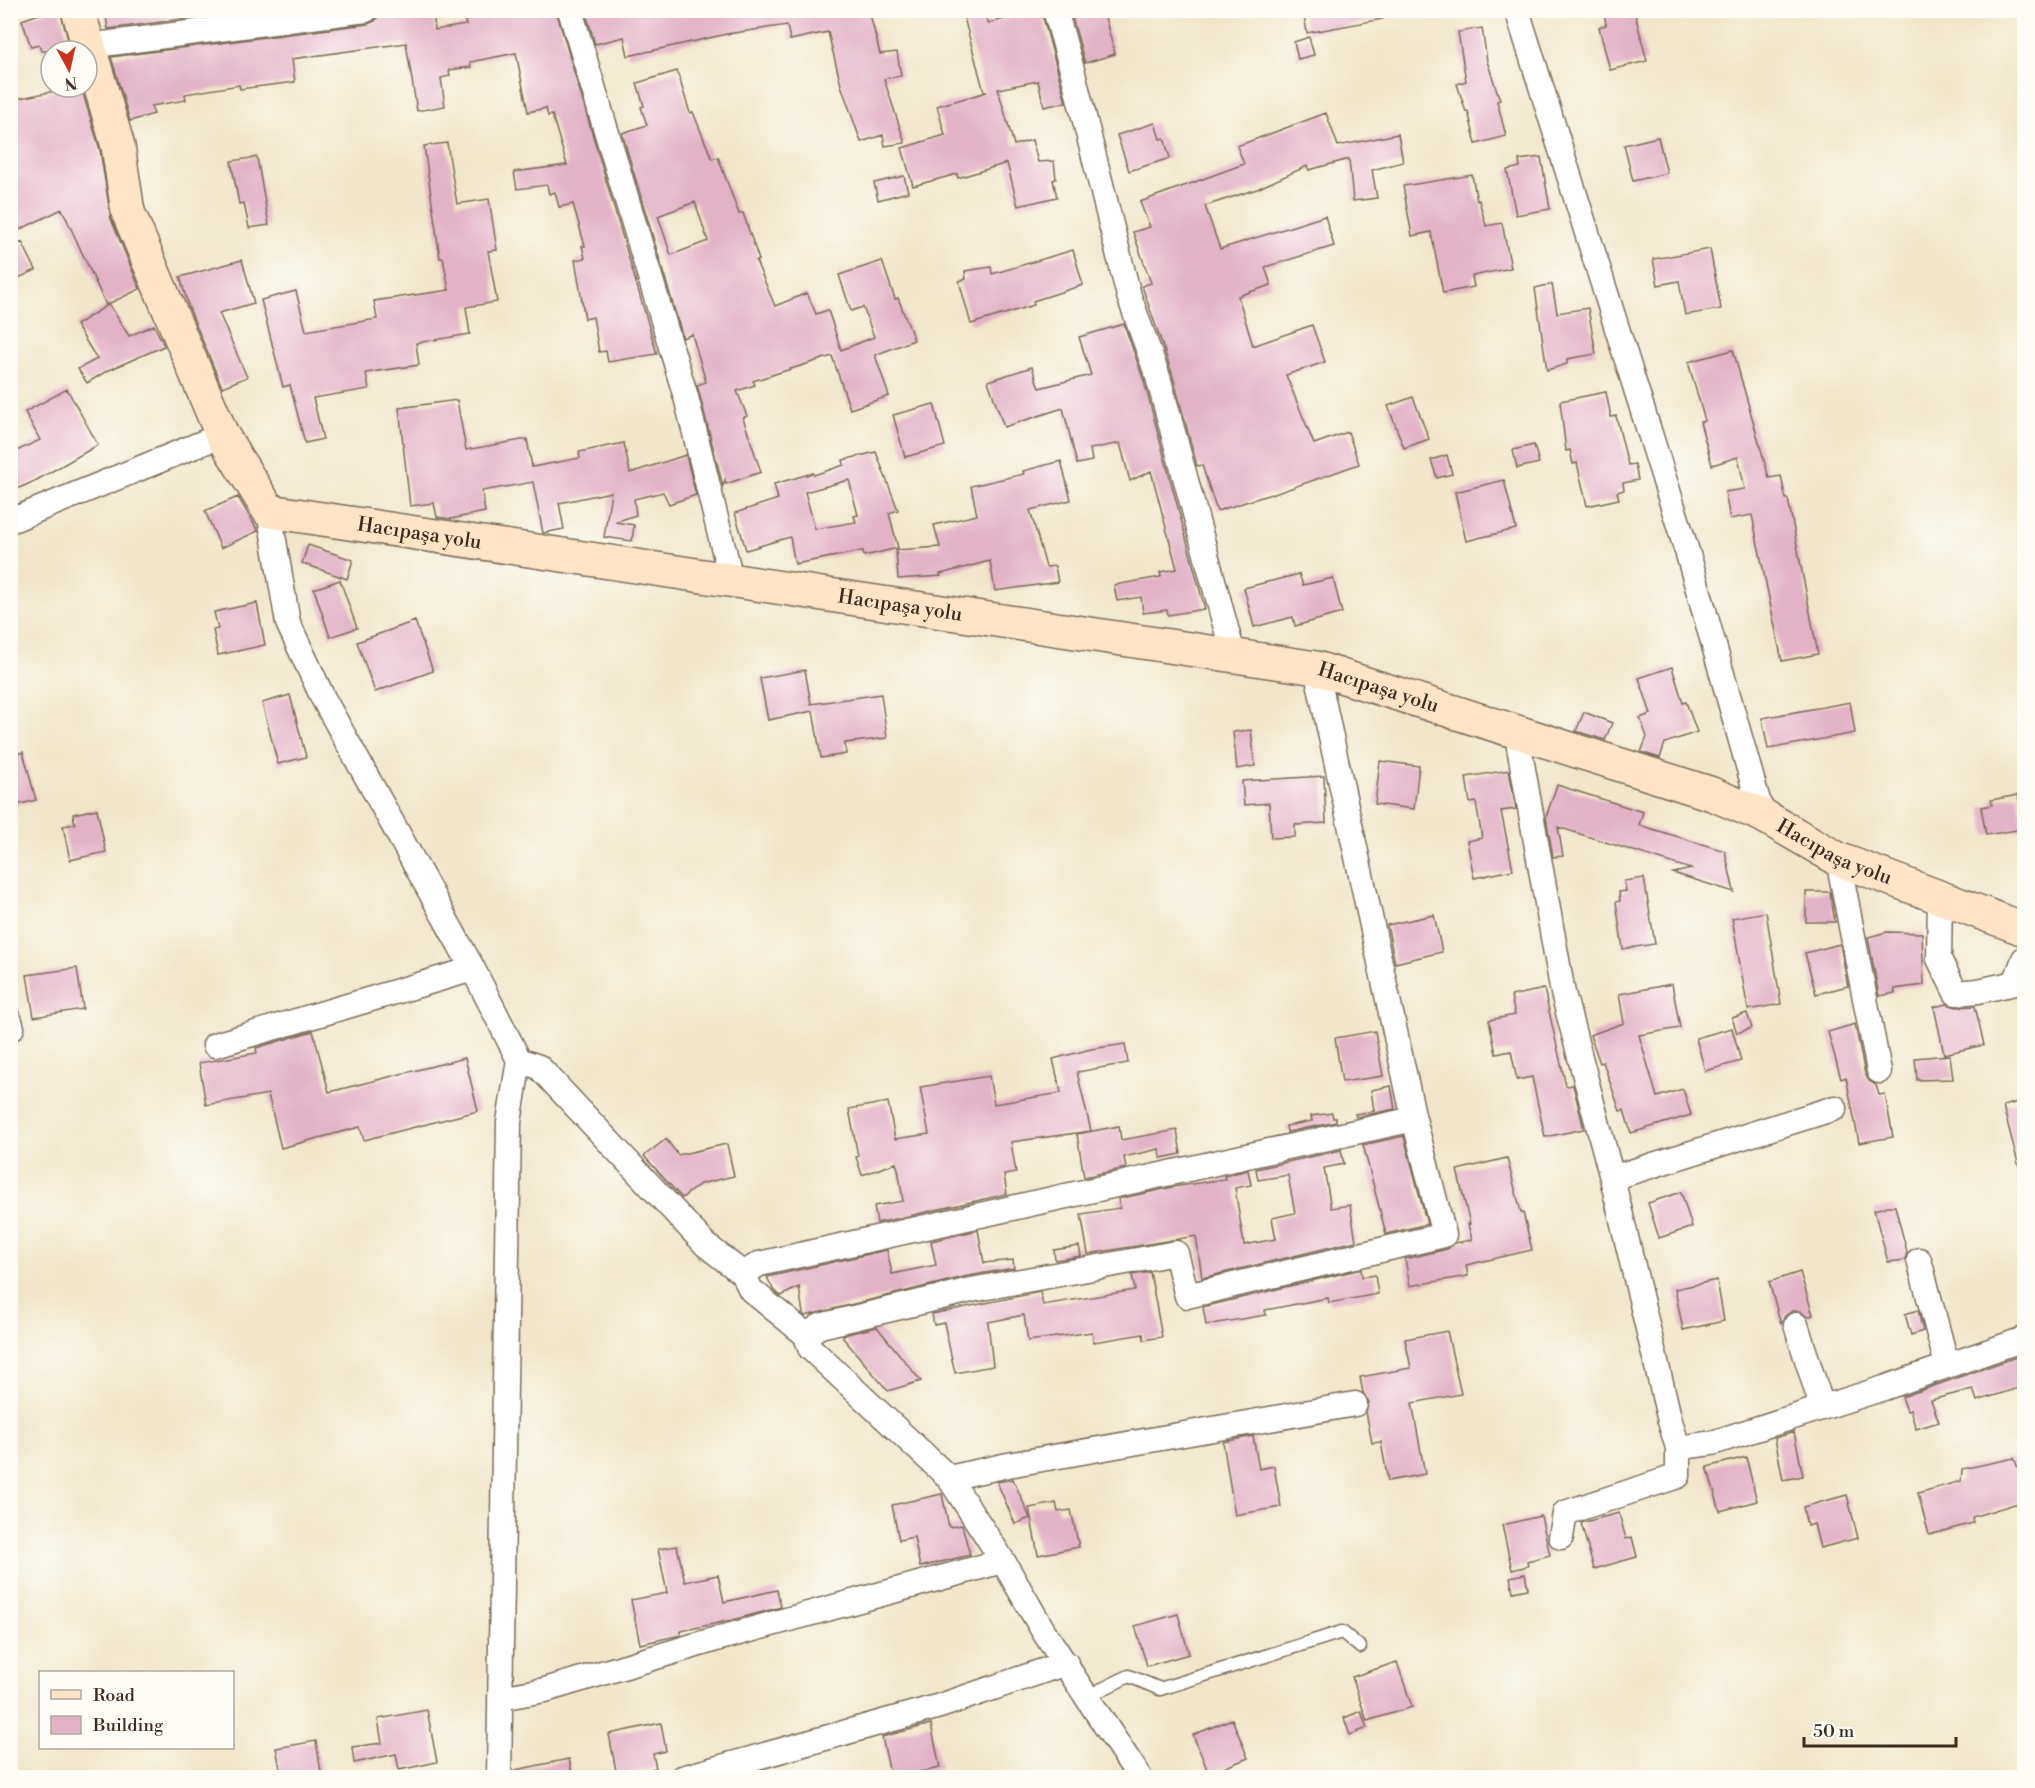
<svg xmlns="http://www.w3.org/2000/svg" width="2035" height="1788" font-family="'Libre Bodoni',serif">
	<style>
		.building { fill: #e3b2c7; fill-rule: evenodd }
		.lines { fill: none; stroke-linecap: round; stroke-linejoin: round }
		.service-casing { stroke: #7b6c5a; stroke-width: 15 }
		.minor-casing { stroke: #7b6c5a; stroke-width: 27 }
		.secondary-casing { stroke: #7b6c5a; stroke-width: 36 }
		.service { stroke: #fff; stroke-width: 12 }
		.minor { stroke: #fff; stroke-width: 24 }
		.secondary { stroke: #ffe4c6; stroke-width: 33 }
		.labels { text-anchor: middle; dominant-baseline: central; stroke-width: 4.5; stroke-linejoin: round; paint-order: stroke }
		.street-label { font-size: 20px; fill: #3b2a1e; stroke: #fdfcf7 }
	</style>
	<rect width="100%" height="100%" fill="#fdfcf7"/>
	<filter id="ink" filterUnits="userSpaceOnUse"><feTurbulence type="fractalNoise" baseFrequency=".0167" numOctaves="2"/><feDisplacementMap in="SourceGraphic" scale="12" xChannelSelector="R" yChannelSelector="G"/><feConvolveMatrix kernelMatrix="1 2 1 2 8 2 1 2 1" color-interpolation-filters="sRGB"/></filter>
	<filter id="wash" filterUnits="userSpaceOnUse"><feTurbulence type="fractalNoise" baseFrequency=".008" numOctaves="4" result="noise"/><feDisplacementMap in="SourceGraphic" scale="24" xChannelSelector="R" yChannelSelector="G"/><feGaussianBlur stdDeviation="1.35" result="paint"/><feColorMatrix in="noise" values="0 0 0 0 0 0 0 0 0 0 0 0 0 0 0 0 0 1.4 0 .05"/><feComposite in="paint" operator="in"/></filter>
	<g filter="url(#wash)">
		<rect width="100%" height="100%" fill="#f1e6ca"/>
		<g id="blocks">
			<path class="building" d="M50 10H60L71 51H41L39 45 31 47 22 20Z
				M105 10H251L108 29Z
				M409 10H433L435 30 466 25 464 17 498 10H556L657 354 608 362 606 351 599 352 593 317 585 319 575 260 585 258 582 246H585L573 204 559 207 555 192 549 194 547 185 517 189 514 172 567 165 552 115 548 116 546 108 528 112 516 53 470 62 471 67 449 70 450 76 441 78 445 106 417 111 406 43 292 59 295 82 240 89 239 85 185 94 186 100 151 106 154 114 130 121 111 57 368 24 375 21 379 15Z
				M585 10H869L880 54 897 52 901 76 884 79 905 143 885 146 883 135 861 142 841 85 828 32 790 40 787 25 727 34 628 56 624 37 595 44Z
				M962 10H985L988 23 1041 10 1066 102 1044 107 1038 81 998 89 1014 145 1032 140 1038 162 1054 161 1056 179 1053 180 1057 197 1018 206 1007 163 958 178 957 174 913 186 902 148 945 135 937 106 987 92H984Z
				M1070 10H1103L1115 54 1085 63Z
				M1303 10H1382L1383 19 1307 33Z
				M1604 10H1634L1647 61 1610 70 1599 27 1606 25Z
				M1482 28 1487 61 1500 100 1497 101 1506 136 1476 144 1468 111 1466 112 1457 84 1466 81 1458 32Z
				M1309 37 1314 55 1298 59 1294 42Z
				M677 71 690 113 693 112 712 159 718 157 739 214 743 213 759 260 756 261 775 306 807 293 816 314 828 310 841 350 874 337 863 307 851 311 839 275 882 261 895 299 898 298 914 340 875 355 889 396 850 409 832 356 753 381 755 385 737 391 747 416 743 418 761 472 726 484 725 480 723 486 697 385 706 382 692 334 683 338 622 133 647 125 641 107 644 106 637 83ZM695 202 708 241 671 255 658 216Z
				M50 87H81L100 150 111 219 140 289 106 305 62 209 15 232 10 223V100L51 92Z
				M1326 113 1338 146 1398 134 1403 162 1372 170 1377 198 1353 201 1349 159 1309 170 1307 166 1257 189 1205 206 1220 249 1325 216 1334 246 1265 267 1271 285 1238 296 1253 346 1312 325 1325 362 1286 375 1314 444 1348 432 1359 464 1272 495 1271 494 1217 511 1202 465 1197 466 1172 373 1142 286 1151 283 1133 232 1150 227 1140 202 1244 164 1237 146Z
				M1155 123 1160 139 1164 138 1170 158 1129 171 1117 135Z
				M1658 137 1667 173 1633 181 1624 145Z
				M447 143 457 204 489 199 497 250 488 251 497 302 466 307 470 334 416 343 419 365 366 373 369 389 313 398 323 439 305 443 290 385 283 387 261 300 296 291 306 331 377 319 374 301 449 290 443 258H440L424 146Z
				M257 157 269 225 249 228 244 203 239 204 231 161Z
				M1541 157 1550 209 1516 215 1507 170 1520 167 1519 160Z
				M1472 175 1477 201 1479 200 1486 226 1502 223 1511 268 1472 276 1474 287 1443 293 1431 232 1412 236 1403 186Z
				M904 176 908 192 878 200 874 183Z
				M22 242 36 270 10 282V248Z
				M1710 249 1721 309 1685 315 1679 281 1658 285 1653 259Z
				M1073 250 1083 285 1033 301 1034 305 971 324 959 281 966 279 965 271 991 267 992 274Z
				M242 260 254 303 219 313 247 377 222 387 189 308 180 277Z
				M1552 284 1557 313 1588 308 1596 354 1567 359V364L1547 370 1535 288Z
				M109 304 129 336 154 325 164 346 107 371 87 383 78 369 97 359 76 325Z
				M1124 324 1144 381 1205 609 1168 615 1167 610 1143 613 1141 597 1117 601 1114 585 1161 577 1160 572 1177 569 1151 471 1130 481 1120 443 1090 449 1092 461 1077 464 1063 408 1004 427 988 381 1032 367 1039 388 1091 375 1079 337Z
				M1733 350 1769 478 1781 476 1786 499H1788L1818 654 1782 661 1752 515 1730 519 1725 492 1745 489 1738 457 1712 465 1700 422 1705 421 1688 362Z
				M67 389 98 445 35 481 10 492V454L40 440 25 412Z
				M1606 392 1611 417 1616 416 1628 465 1635 464 1638 480 1623 483 1624 490 1617 492 1619 499 1587 506 1577 463 1573 464 1570 450 1566 451 1560 401Z
				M1413 397 1429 439 1404 448 1388 406Z
				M457 400 466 450 527 439 532 467 580 458 579 452 624 443 630 473 686 455 696 495 669 504 663 492 634 499 636 515 615 522 634 525 632 541 604 537 611 492 559 503 564 529 543 533 533 482 482 491 485 512 451 519 437 517 434 503 410 506 399 408Z
				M934 404 945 446 905 457 893 415Z
				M1534 445 1539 463 1517 468 1513 450Z
				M876 452 898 510 889 513 898 548 864 556 863 551 795 564 790 537 746 550 735 513 778 499 774 484 813 473 814 475 844 465 843 460ZM849 480 858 515 854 516 856 522 815 529 805 492Z
				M1447 455 1452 474 1437 478 1431 460Z
				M1061 461 1071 500 1030 510 1046 567 1055 566 1058 582 995 591 990 561 940 574 941 576 898 579 896 550 940 547 934 525 977 515 971 486 1024 474 1023 471Z
				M1504 480 1516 529 1466 541 1455 492Z
				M238 497 258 531 221 548 205 511Z
				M308 545 353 560 347 579 302 563Z
				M1299 574 1303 585 1333 578 1342 613 1295 626 1293 617 1254 627 1244 588Z
				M340 580 357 628 330 637 314 589Z
				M257 603 265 645 218 655 213 630 218 629 214 612Z
				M415 621 433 671 375 692 357 642Z
				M1672 667 1683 703 1686 702 1697 732 1665 743 1660 758 1641 752 1647 737 1640 718 1651 714 1639 678Z
				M805 670 811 704 881 694 887 738 845 743 846 754 821 758 813 711 768 720 760 678Z
				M290 695 306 757 278 764 262 703Z
				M1850 702 1855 733 1768 749 1762 718Z
				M1584 712 1612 723 1605 740 1576 731Z
				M1251 730 1255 766 1237 769 1233 732Z
				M23 752 36 800 10 807V756Z
				M1380 761 1419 766 1414 809 1375 804Z
				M1509 770 1516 809 1501 811 1513 870 1474 878 1467 841 1482 838 1476 802 1470 803 1466 777Z
				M1324 776 1326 823 1295 825V837L1271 838 1269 803 1244 805 1242 781Z
				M1557 785 1643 812 1639 825 1725 851 1734 892 1673 873 1691 869 1558 827 1563 856 1553 857 1546 817Z
				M2018 795 2024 829 1986 835 1981 807 1992 805 1991 800Z
				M97 809 106 852 70 860 63 826 75 824 73 814Z
				M1644 878 1655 944 1623 949 1616 902 1620 901 1619 892 1626 891 1624 881Z
				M1806 892H1830L1835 922H1806Z
				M1766 912 1781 1004 1748 1010 1732 918Z
				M1434 915 1442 952 1395 963 1387 925Z
				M1887 932 1922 933 1924 985 1894 989 1895 993 1879 996 1868 937Z
				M1840 944 1848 986 1816 994 1805 953Z
				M77 968 83 1009 34 1017 27 975Z
				M1672 984 1680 1028 1639 1035 1657 1097 1683 1089 1691 1115 1631 1133 1624 1110 1620 1111 1603 1062 1600 1063 1590 1035 1624 1023 1619 994Z
				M1544 989 1566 1086 1573 1085 1584 1129 1545 1137 1532 1077 1517 1080 1511 1051 1496 1054 1489 1020 1515 1015 1511 996Z
				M1947 1004 1957 1007 1975 1006 1984 1045 1944 1054 1934 1007Z
				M1747 1013 1752 1028 1737 1033 1732 1018Z
				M1855 1024 1865 1074 1869 1081 1876 1085 1879 1095 1885 1094 1893 1137 1859 1143 1846 1077 1841 1079 1828 1032Z
				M1732 1028 1741 1061 1705 1071 1696 1038Z
				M313 1031 329 1092 465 1058 478 1111 364 1140 360 1127 281 1148 268 1094 206 1105 199 1063 257 1053 256 1048Z
				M1375 1031 1383 1076 1342 1082 1335 1038Z
				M1125 1044 1128 1063 1077 1072 1091 1131 1011 1142 1016 1173 1004 1175 1007 1194 877 1223 874 1206 903 1201 898 1169 896 1163 862 1175 856 1157 858 1156 849 1109 888 1102 895 1139 929 1134 920 1087 989 1076 994 1104 1061 1093 1053 1059 1091 1049Z
				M1950 1055 1953 1079 1917 1080 1915 1058Z
				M1391 1086 1395 1109 1356 1117 1355 1114 1374 1111 1371 1090Z
				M2018 1102 2025 1128V1166L2019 1167 2003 1106Z
				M1332 1113 1333 1118H1336V1122L1287 1132 1286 1126 1312 1121 1311 1116Z
				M1119 1126 1121 1140 1177 1130 1181 1154 1161 1158 1159 1149 1124 1157 1126 1168 1084 1177 1077 1134Z
				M1404 1136 1427 1224 1386 1234 1363 1145Z
				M666 1139 678 1155 727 1144 734 1176 700 1184 682 1198 644 1156Z
				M1341 1150 1344 1164 1324 1168 1331 1208 1350 1205 1356 1241 1202 1278 1196 1236 1088 1254 1081 1214 1120 1208 1118 1199 1173 1187 1225 1179 1224 1176 1248 1170 1251 1185 1235 1188 1244 1245 1276 1239 1272 1218 1295 1213 1288 1175 1258 1180 1256 1169Z
				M1507 1158 1521 1212H1523L1532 1250 1466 1265 1468 1276 1410 1286 1405 1259 1447 1249 1455 1243 1472 1240 1468 1224H1470L1457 1170Z
				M1681 1192 1692 1227 1659 1238 1648 1203Z
				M1888 1206H1895L1907 1252 1905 1260 1888 1262 1874 1210Z
				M978 1230 984 1263 1013 1260 1014 1268 968 1276 805 1316 803 1314 799 1287 781 1296 773 1289 767 1277 887 1250 892 1274 936 1265 931 1241Z
				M1079 1246 1081 1256 1055 1260 1054 1250Z
				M1361 1269 1362 1277 1375 1275 1378 1294 1329 1303 1328 1298 1265 1310 1266 1315 1206 1325 1203 1307Z
				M1150 1272 1162 1337 1144 1340 1143 1334 1094 1342 1092 1332 1028 1341 1024 1315 988 1322 993 1366 955 1373 944 1323 934 1325 932 1314 1040 1292 1043 1305 1135 1290 1132 1275Z
				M1800 1272 1813 1315 1807 1317 1800 1311H1792L1785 1316 1781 1324 1769 1282Z
				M1717 1280 1724 1321 1683 1330 1675 1289Z
				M1918 1310 1923 1331 1911 1335 1905 1314Z
				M877 1327 921 1381 888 1391 843 1338V1335Z
				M1447 1331 1461 1394 1412 1403 1425 1474 1388 1481 1381 1442 1372 1443 1366 1412 1369 1402 1363 1393 1360 1377 1411 1368 1405 1339Z
				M2025 1354V1386L1977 1401 1973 1389 1931 1400 1939 1422 1916 1429 1910 1410 1907 1411 1902 1397Z
				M1794 1432 1803 1476 1783 1480 1775 1438Z
				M1253 1436 1259 1469 1274 1466 1281 1507 1235 1515 1223 1442Z
				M1746 1457 1757 1501 1720 1511 1707 1467Z
				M2014 1458 2025 1485V1501L1972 1517 1973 1523 1929 1535 1918 1493 1961 1481 1962 1469Z
				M1013 1479 1030 1518 1015 1524 997 1482Z
				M942 1494 949 1527 962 1525 970 1555 920 1567 914 1537 899 1540 892 1505Z
				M1847 1495 1858 1538 1820 1548 1814 1524 1807 1526 1803 1507Z
				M1056 1503 1058 1512 1071 1510 1079 1547 1038 1555 1029 1508Z
				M1619 1513 1626 1539 1632 1537 1637 1557 1594 1569 1581 1523Z
				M1541 1516 1550 1555 1527 1561 1528 1566 1512 1570 1502 1525Z
				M677 1546 685 1582 718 1575 724 1602 777 1590 781 1607 732 1620 681 1631V1635L640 1644 631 1600 667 1593 658 1549Z
				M1525 1574 1528 1589 1513 1592 1510 1577Z
				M1178 1614 1189 1654 1147 1666 1135 1626Z
				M1397 1662 1412 1707 1367 1721 1352 1677Z
				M427 1710 437 1762 399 1770 396 1754 354 1763 352 1747 382 1743 378 1719Z
				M1361 1711 1367 1728 1350 1735 1344 1718Z
				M1232 1719 1248 1758 1209 1774 1193 1735Z
				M661 1723 666 1751 653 1754 656 1768 617 1776 609 1734Z
				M931 1724 940 1768 891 1778 882 1737Z
				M316 1741 322 1778H282L276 1748Z
				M569 1759 573 1778H516L515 1770Z"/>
		</g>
	</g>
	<g filter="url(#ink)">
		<use href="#blocks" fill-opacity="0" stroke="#7b6c5a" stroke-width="1.5"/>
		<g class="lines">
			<defs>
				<path id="service" d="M1088 1696 1129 1676 1160 1689 1342 1632 1360 1647"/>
				<path id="minor" d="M570 10 686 397 731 579
					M1055 10 1073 73 1129 296 1158 377 1233 654
					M1517 10 1690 561 1762 815
					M88 46 366 10
					M269 511 288 623 323 698 473 969 519 1060 509 1122 499 1778
					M10 521 222 435
					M1516 730 1563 993 1612 1178 1670 1421 1678 1448 1712 1443 1884 1388 2024 1339
					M1838 859 1879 1071
					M1940 897 1939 959 1956 993 1978 991 2015 983 2024 959
					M10 1021 12 1028
					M215 1045 473 969
					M519 1060 539 1067 706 1245 743 1274 751 1290 806 1335 810 1348 949 1478 1003 1561 1044 1632 1140 1778
					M1612 1178 1835 1108
					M1919 1260 1947 1365
					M743 1274 759 1264 1414 1119
					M1796 1325 1822 1407
					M806 1335 820 1326 971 1290 1176 1253 1187 1296 1444 1235 1414 1119 1316 668
					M949 1478 1008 1465 1355 1404
					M1561 1537 1565 1513 1678 1476V1448
					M500 1698 545 1690 713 1640 1003 1561
					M682 1778 940 1706 1066 1663"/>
				<g id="secondary">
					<path id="s1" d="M78 10 118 146 128 212 222 435 269 511 1316 668 1712 794 1762 815 1838 859 2024 929"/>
				</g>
			</defs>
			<use href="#service" class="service-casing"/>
			<use href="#minor" class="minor-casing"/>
			<use href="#secondary" class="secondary-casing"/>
			<use href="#service" class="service"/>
			<use href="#minor" class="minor"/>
			<use href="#secondary" class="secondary"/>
		</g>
	</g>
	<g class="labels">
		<g class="street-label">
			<text stroke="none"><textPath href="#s1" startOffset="692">Hacıpaşa yolu</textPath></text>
			<text stroke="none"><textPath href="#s1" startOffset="1178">Hacıpaşa yolu</textPath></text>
			<text stroke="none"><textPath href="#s1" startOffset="1664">Hacıpaşa yolu</textPath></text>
			<text stroke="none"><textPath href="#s1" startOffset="2150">Hacıpaşa yolu</textPath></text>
		</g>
	</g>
	<rect width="2035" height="1788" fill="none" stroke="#fdfcf7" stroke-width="36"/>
	<rect x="39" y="1671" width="195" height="78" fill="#fdfcf7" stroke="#afa8a0" stroke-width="1.5"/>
	<rect x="51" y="1690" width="30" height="9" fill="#ffe4c6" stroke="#afa8a0" stroke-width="1.5"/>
	<text x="93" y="1701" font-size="18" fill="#3b2a1e">Road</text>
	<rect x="51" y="1716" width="30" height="18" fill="#e3b2c7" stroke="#afa8a0" stroke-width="1.5"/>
	<text x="93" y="1731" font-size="18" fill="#3b2a1e">Building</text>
	<g transform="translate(69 69) rotate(172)"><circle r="28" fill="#fdfcf7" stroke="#afa8a0" stroke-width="1.5"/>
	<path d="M0-4.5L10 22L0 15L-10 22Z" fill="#c8321e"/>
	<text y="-9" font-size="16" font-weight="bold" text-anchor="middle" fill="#3b2a1e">N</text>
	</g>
	<path d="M1804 1737v9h152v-9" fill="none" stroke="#3b2a1e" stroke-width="3"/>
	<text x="1813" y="1737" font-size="18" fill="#3b2a1e" stroke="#fdfcf7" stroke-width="4.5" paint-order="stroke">50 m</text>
</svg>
